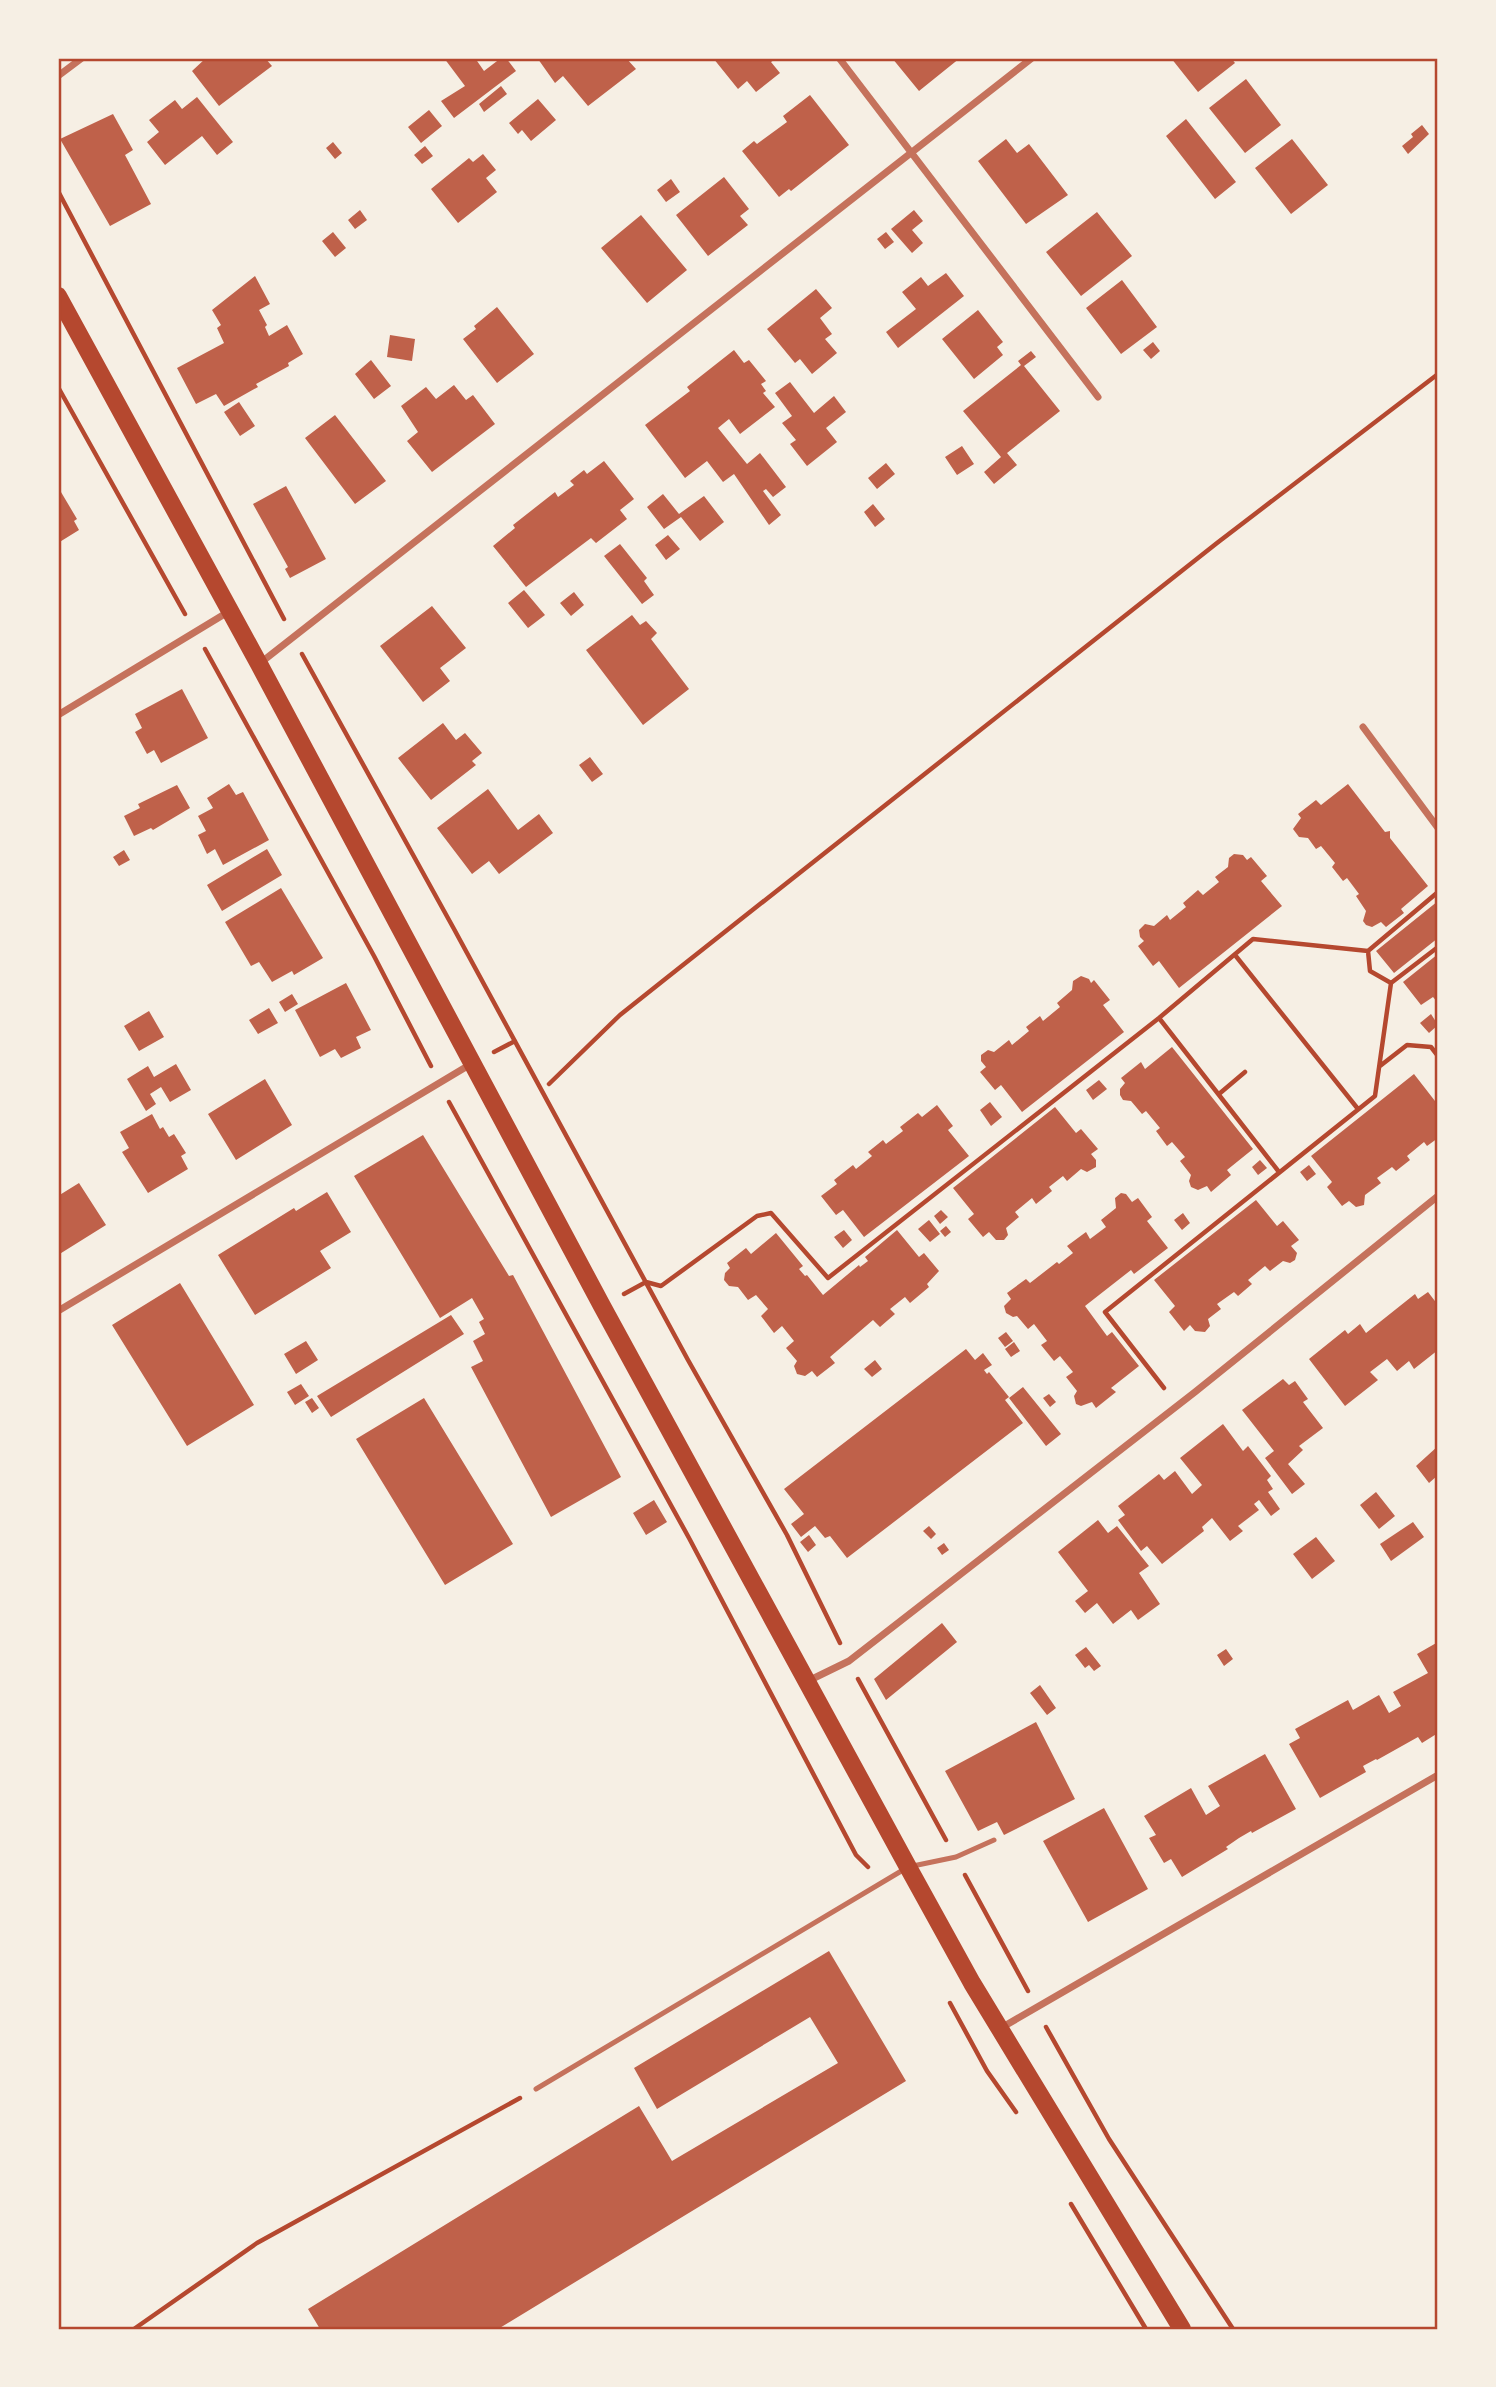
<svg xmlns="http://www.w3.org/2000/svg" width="1496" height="2387" font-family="'Alegreya Sans',sans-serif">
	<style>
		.building { fill: #bf614a }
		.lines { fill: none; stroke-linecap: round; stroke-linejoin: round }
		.path { stroke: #b5482f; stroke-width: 4.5 }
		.service { stroke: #c5725c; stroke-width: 5 }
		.minor { stroke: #c5725c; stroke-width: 7 }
		.primary { stroke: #b5482f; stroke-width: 18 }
		.neatline { fill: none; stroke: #b5482f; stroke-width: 2.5 }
	</style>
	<rect width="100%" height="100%" fill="#f6efe4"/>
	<path class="building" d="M206 58H265L272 66 219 106 192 71Z
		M444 58H475L484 71 501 58H506L516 71 454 118 441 101 465 86Z
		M539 58H626L636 69 588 106 563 76 555 83 538 59Z
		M713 58H777L771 62 780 73 756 92 747 81 738 89Z
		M892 58H960L919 91Z
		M1171 58H1231L1235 63 1198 92Z
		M1246 79 1281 125 1245 153 1209 108Z
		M501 86 507 94 484 112 479 104Z
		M810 95 849 145 791 191 789 189 779 197 742 151 754 141 757 144 787 122 783 116Z
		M197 97 233 142 217 155 202 136 165 165 147 142 159 132 149 120 175 100 182 109Z
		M538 99 556 120 531 141 522 130 518 134 509 123Z
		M429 110 442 126 421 143 408 127Z
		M113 114 133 150 125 155 151 204 110 226 60 139Z
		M1186 119 1236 182 1215 199 1166 136Z
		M1422 125 1429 134 1408 154 1402 146 1413 137 1411 134Z
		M1006 139 1017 153 1029 144 1068 195 1026 224 978 161Z
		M1292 139 1328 185 1291 214 1255 168Z
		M333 142 342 153 335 159 326 148Z
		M425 146 433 156 422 164 414 155Z
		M483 154 496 170 486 178 497 192 458 223 431 189 469 158 473 162Z
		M724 177 749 209 740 216 748 225 708 256 676 215Z
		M671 179 680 192 666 202 657 190Z
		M360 210 367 220 355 229 348 220Z
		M914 210 923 221 912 230 923 243 912 253 891 229Z
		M1097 212 1132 256 1081 296 1046 252Z
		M641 215 687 270 647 303 601 248Z
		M333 232 346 248 335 257 322 241Z
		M886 232 894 242 885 249 877 239Z
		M946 273 964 296 898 348 886 332 916 309 902 292 921 277 928 286Z
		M255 276 270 304 259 310 267 325 265 327 269 336 287 325 303 354 288 363 289 366 256 384 258 387 224 406 216 394 196 404 177 368 224 343 217 328 221 325 212 310Z
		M1122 280 1157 327 1121 354 1086 308Z
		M816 289 832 308 820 318 832 334 825 339 837 353 812 374 800 359 795 363 767 329Z
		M497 307 534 354 497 383 463 339 476 329 474 326Z
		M978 310 1003 342 997 347 1003 355 974 379 942 339Z
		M390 335 415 339 412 361 387 357Z
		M1153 342 1160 351 1151 359 1143 350Z
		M734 350 744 363 749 360 766 381 761 384 766 391 763 393 775 407 740 434 729 419 718 428 747 464 760 453 786 487 773 497 766 489 763 491 781 515 769 525 734 474 723 482 707 461 685 478 645 425 690 391 687 387Z
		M1031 351 1036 357 1024 366 1060 411 1007 453 1017 465 994 484 984 472 1001 457 963 411 1021 365 1018 361Z
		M371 360 391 386 374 399 355 374Z
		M790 382 814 413 834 396 846 412 826 428 837 442 807 466 790 444 796 440 782 423 792 416 775 393Z
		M454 385 466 400 473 395 495 424 432 472 407 441 418 432 401 406 426 387 436 399Z
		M239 402 255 426 240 436 224 412Z
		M335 415 386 481 355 504 305 438Z
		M962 446 974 464 957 475 945 457Z
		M604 461 634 499 620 510 627 519 596 543 591 538 526 587 493 546 515 528 513 525 555 492 558 497 574 485 570 481 584 470 587 474Z
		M886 463 895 474 877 489 868 478Z
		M286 486 326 559 290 578 285 569 288 567 253 504Z
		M58 487 77 519 74 521 79 530 58 543Z
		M663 494 679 514 704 496 724 522 700 541 681 517 664 529 647 507Z
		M873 504 885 519 875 527 864 512Z
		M668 535 680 549 666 560 655 545Z
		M620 544 647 578 644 581 654 595 642 604 604 556Z
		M524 590 545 615 528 628 508 603Z
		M574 592 584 605 571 616 560 603Z
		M432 606 466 648 440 668 450 681 423 702 380 646Z
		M632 615 640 625 646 621 657 633 651 639 689 689 643 725 586 650Z
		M182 689 208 738 161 763 154 750 147 754 135 732 142 728 135 714Z
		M443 723 456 740 465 733 482 753 472 761 476 765 431 800 398 758Z
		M590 757 603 774 592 782 579 765Z
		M229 784 236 795 243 792 269 840 223 865 215 849 207 854 198 835 206 831 198 816 213 808 207 798Z
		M1348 784 1385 832 1390 831V838L1428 886 1401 909 1404 913 1386 927 1381 922 1372 927 1366 925 1363 921 1366 911 1356 896 1359 894 1347 878 1343 881 1332 867 1335 863 1321 846 1316 849 1308 838 1299 837 1293 829 1301 818 1298 814 1316 800 1321 805Z
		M177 785 190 808 153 830 151 828 134 836 124 816 140 808 138 804Z
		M488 789 518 830 539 814 553 833 499 874 489 861 472 874 437 828Z
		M267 849 282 875 222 911 207 885Z
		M124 850 130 860 119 866 113 857Z
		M1234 854 1243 855 1247 860 1251 857 1267 876 1261 881 1282 906 1179 988 1159 961 1153 966 1138 946 1144 941 1140 937 1139 930 1145 924 1154 926 1167 915 1170 920 1186 907 1183 903 1198 890 1203 895 1219 882 1215 877 1228 867 1229 858Z
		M281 888 323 958 294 975 292 971 272 982 259 962 251 966 225 922Z
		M1438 901V938L1394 973 1376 951Z
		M1438 954V1003L1433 997 1421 1005 1403 982Z
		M1081 976 1089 979 1091 983 1094 980 1110 1000 1103 1005 1124 1032 1022 1112 1001 1085 995 1090 980 1072 986 1067 981 1061V1055L988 1050 994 1052 1009 1040 1012 1045 1029 1031 1026 1027 1040 1016 1043 1021 1060 1007 1057 1003 1072 990 1073 981Z
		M346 983 371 1030 356 1037 361 1048 341 1058 335 1049 320 1057 295 1010Z
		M292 994 298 1004 285 1012 279 1002Z
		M269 1008 278 1023 258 1034 249 1020Z
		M149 1011 164 1037 139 1051 124 1026Z
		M1431 1014 1438 1025 1429 1033 1420 1023Z
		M1172 1047 1253 1149 1227 1170 1231 1175 1211 1192 1207 1186 1198 1190 1191 1187 1189 1181 1191 1175 1180 1161 1185 1157 1172 1142 1167 1146 1156 1131 1160 1128 1146 1111 1142 1114 1131 1101 1123 1100 1120 1095V1089L1125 1083 1121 1078 1141 1062 1145 1069Z
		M176 1064 191 1090 170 1102 161 1087 150 1094 156 1104 146 1111 127 1079 148 1066 154 1077Z
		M1414 1074 1435 1101 1438 1099V1138L1427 1146 1424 1142 1407 1156 1410 1160 1396 1171 1392 1167 1377 1178 1381 1183 1365 1195 1364 1205 1356 1207 1349 1201 1342 1206 1327 1187 1332 1182 1311 1156Z
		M265 1079 292 1125 236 1160 208 1114Z
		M1099 1080 1107 1089 1093 1100 1086 1090Z
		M990 1102 1002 1117 991 1126 980 1110Z
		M937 1105 953 1126 948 1130 969 1156 864 1237 843 1210 836 1215 821 1196 837 1184 834 1180 853 1165 856 1169 872 1156 868 1152 883 1140 886 1144 903 1131 900 1127 918 1113 922 1117Z
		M1055 1107 1076 1133 1081 1129 1098 1149 1091 1154 1096 1160V1167L1087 1172 1081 1169 1067 1181 1063 1176 1049 1187 1052 1191 1036 1204 1032 1198 1015 1212 1019 1217 1006 1228 1008 1235 1004 1240H996L989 1232 983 1237 968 1219 974 1214 953 1188Z
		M152 1114 160 1129 163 1127 169 1137 174 1134 186 1153 181 1156 188 1169 148 1193 122 1152 129 1148 120 1132Z
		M423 1135 509 1276 513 1275 621 1477 551 1517 471 1367 483 1361 473 1341 485 1334 479 1322 484 1319 472 1298 440 1318 354 1176Z
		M1260 1160 1267 1168 1258 1175 1252 1167Z
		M1309 1165 1316 1174 1307 1181 1300 1172Z
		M79 1183 106 1225 58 1255V1196Z
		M327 1192 351 1232 320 1251 331 1268 255 1315 218 1255 294 1208 296 1211Z
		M1121 1193 1126 1194 1132 1202 1138 1198 1152 1217 1147 1221 1168 1248 1134 1274 1131 1270 1085 1306 1107 1336 1112 1332 1139 1366 1111 1388 1116 1392 1096 1408 1092 1402 1081 1406 1076 1404 1074 1396 1077 1391 1066 1377 1073 1372 1060 1356 1054 1361 1041 1345 1047 1341 1034 1324 1028 1329 1017 1316 1013 1317 1006 1313 1004 1306 1011 1299 1007 1293 1026 1279 1030 1283 1057 1262 1059 1264 1073 1253 1067 1246 1086 1232 1090 1239 1106 1227 1101 1220 1116 1208 1115 1198Z
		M1256 1200 1277 1226 1283 1221 1299 1240 1291 1246 1297 1253 1295 1260 1290 1263 1283 1261 1270 1271 1265 1266 1248 1280 1252 1284 1238 1296 1234 1292 1217 1304 1221 1309 1208 1319 1210 1326 1205 1332 1195 1331 1190 1325 1184 1331 1169 1312 1175 1306 1154 1280Z
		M941 1210 948 1217 940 1224 934 1216Z
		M1183 1213 1190 1223 1182 1230 1174 1220Z
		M929 1220 940 1234 930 1242 918 1229Z
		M946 1226 951 1232 945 1237 940 1231Z
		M844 1230 852 1240 843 1248 834 1237Z
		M897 1230 919 1257 924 1253 939 1271 927 1284 929 1287 910 1303 905 1297 890 1309 895 1314 880 1327 873 1320 830 1357 835 1363 817 1377 812 1371 805 1376 797 1374 794 1366 797 1361 786 1348 794 1341 782 1326 774 1333 761 1316 768 1309 756 1295 748 1300 738 1287 729 1286 724 1280 725 1273 730 1268 727 1263 746 1248 751 1254 776 1233 803 1266 799 1269 805 1276 807 1275 823 1295 859 1265 860 1267 868 1261 865 1257Z
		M180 1283 254 1405 187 1446 112 1325Z
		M1428 1292 1438 1305V1350L1414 1369 1409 1361 1397 1371 1387 1359 1370 1372 1378 1380 1345 1406 1309 1359 1345 1330 1348 1334 1360 1324 1366 1333 1415 1294 1418 1299Z
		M451 1315 464 1334 331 1417 317 1396Z
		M1006 1332 1013 1341 1005 1347 998 1338Z
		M306 1341 318 1360 296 1374 284 1354Z
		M1014 1342 1020 1351 1011 1357 1005 1349Z
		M966 1349 975 1360 983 1353 992 1365 984 1370 987 1374 989 1372 1009 1397 1005 1400 1023 1423 847 1558 830 1536 825 1538 815 1526 801 1537 791 1524 804 1514 784 1489Z
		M875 1360 882 1369 872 1377 864 1369Z
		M1283 1379 1289 1385 1295 1381 1308 1399 1303 1402 1323 1428 1299 1446 1303 1450 1288 1464 1305 1484 1292 1494 1265 1458 1274 1451 1242 1410Z
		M301 1384 309 1396 295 1405 287 1392Z
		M1023 1387 1061 1434 1046 1446 1009 1398Z
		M1049 1394 1056 1402 1050 1407 1043 1398Z
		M312 1398 319 1408 312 1413 305 1402Z
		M424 1398 513 1544 445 1585 356 1439Z
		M1223 1424 1243 1451 1248 1446 1271 1476 1267 1480 1273 1489 1268 1492 1280 1509 1271 1516 1259 1500 1254 1504 1259 1510 1238 1526 1243 1531 1230 1541 1212 1518 1202 1527 1204 1531 1162 1564 1147 1546 1141 1551 1118 1520 1125 1515 1118 1506 1159 1474 1164 1480 1175 1471 1192 1494 1202 1485 1180 1458Z
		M1438 1446V1479L1437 1476 1429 1483 1416 1466Z
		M1376 1492 1395 1516 1379 1529 1360 1505Z
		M654 1500 667 1522 646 1535 633 1513Z
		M1098 1520 1108 1533 1117 1526 1149 1566 1139 1573 1160 1604 1138 1620 1131 1610 1113 1624 1097 1603 1085 1613 1075 1601 1088 1591 1058 1552Z
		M1413 1522 1424 1537 1391 1561 1380 1544Z
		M929 1526 936 1534 931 1539 923 1531Z
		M809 1535 816 1545 808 1552 800 1542Z
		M1316 1537 1335 1561 1312 1579 1293 1554Z
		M944 1543 949 1550 942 1555 937 1548Z
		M942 1623 957 1642 886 1700 874 1679Z
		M1438 1642V1733L1422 1743 1418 1737 1377 1760 1376 1759 1363 1766 1366 1772 1320 1798 1289 1744 1300 1738 1295 1729 1348 1700 1353 1710 1379 1695 1389 1713 1401 1706 1393 1692 1428 1673 1417 1654Z
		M1086 1647 1101 1666 1094 1671 1089 1665 1085 1668 1075 1655Z
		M1226 1649 1233 1659 1224 1666 1217 1655Z
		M1040 1685 1056 1708 1047 1715 1030 1693Z
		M1036 1722 1075 1799 1004 1835 997 1822 978 1831 945 1771Z
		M1265 1754 1296 1809 1252 1833 1251 1831 1239 1838 1226 1847 1228 1849 1182 1877 1171 1859 1164 1863 1149 1838 1156 1835 1144 1816 1191 1788 1206 1815 1220 1806 1208 1786Z
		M1104 1808 1148 1889 1088 1922 1043 1841Z
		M829 1951 906 2081 498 2329H320L308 2309 639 2106 672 2161 838 2063 810 2017 657 2109 634 2068Z"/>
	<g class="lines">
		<path class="path" d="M58 191 284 619
			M58 387 185 614
			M205 649 374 956 431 1066
			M302 654 454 929 688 1360 787 1535 840 1643
			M1368 951 1370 971 1391 983
			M1235 955 1358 1109
			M1159 1018 1279 1172
			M494 1052 515 1041
			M1380 1066 1407 1045 1431 1047 1438 1056
			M549 1084 620 1015 664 980 1217 543 1438 374
			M1219 1094 1245 1072
			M449 1102 689 1538 856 1855 868 1867
			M624 1294 646 1282 661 1286 757 1216 771 1213 828 1278 1159 1018 1253 939 1368 951 1438 892
			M1164 1388 1105 1312 1375 1096 1391 983 1438 947
			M858 1679 946 1840
			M965 1875 1028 1991
			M950 2003 987 2071 1016 2112
			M1046 2027 1109 2139 1233 2329
			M1071 2204 1146 2329
			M134 2329 257 2243 520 2098"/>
		<path class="service" d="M536 2089 908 1867 956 1857 994 1840"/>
		<path class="minor" d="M839 58 1098 397
			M58 76 82 58
			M259 664 1032 58
			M58 715 228 612
			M1363 727 1438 828
			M58 1311 471 1064
			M808 1681 849 1661 1195 1392 1438 1196
			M1001 2028 1438 1775"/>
		<path class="primary" d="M58 296 259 664 602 1306 908 1867 972 1983 1182 2329"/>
	</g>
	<rect width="1496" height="2387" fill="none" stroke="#f6efe4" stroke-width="119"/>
	<rect x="60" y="60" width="1376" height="2268" class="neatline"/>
</svg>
